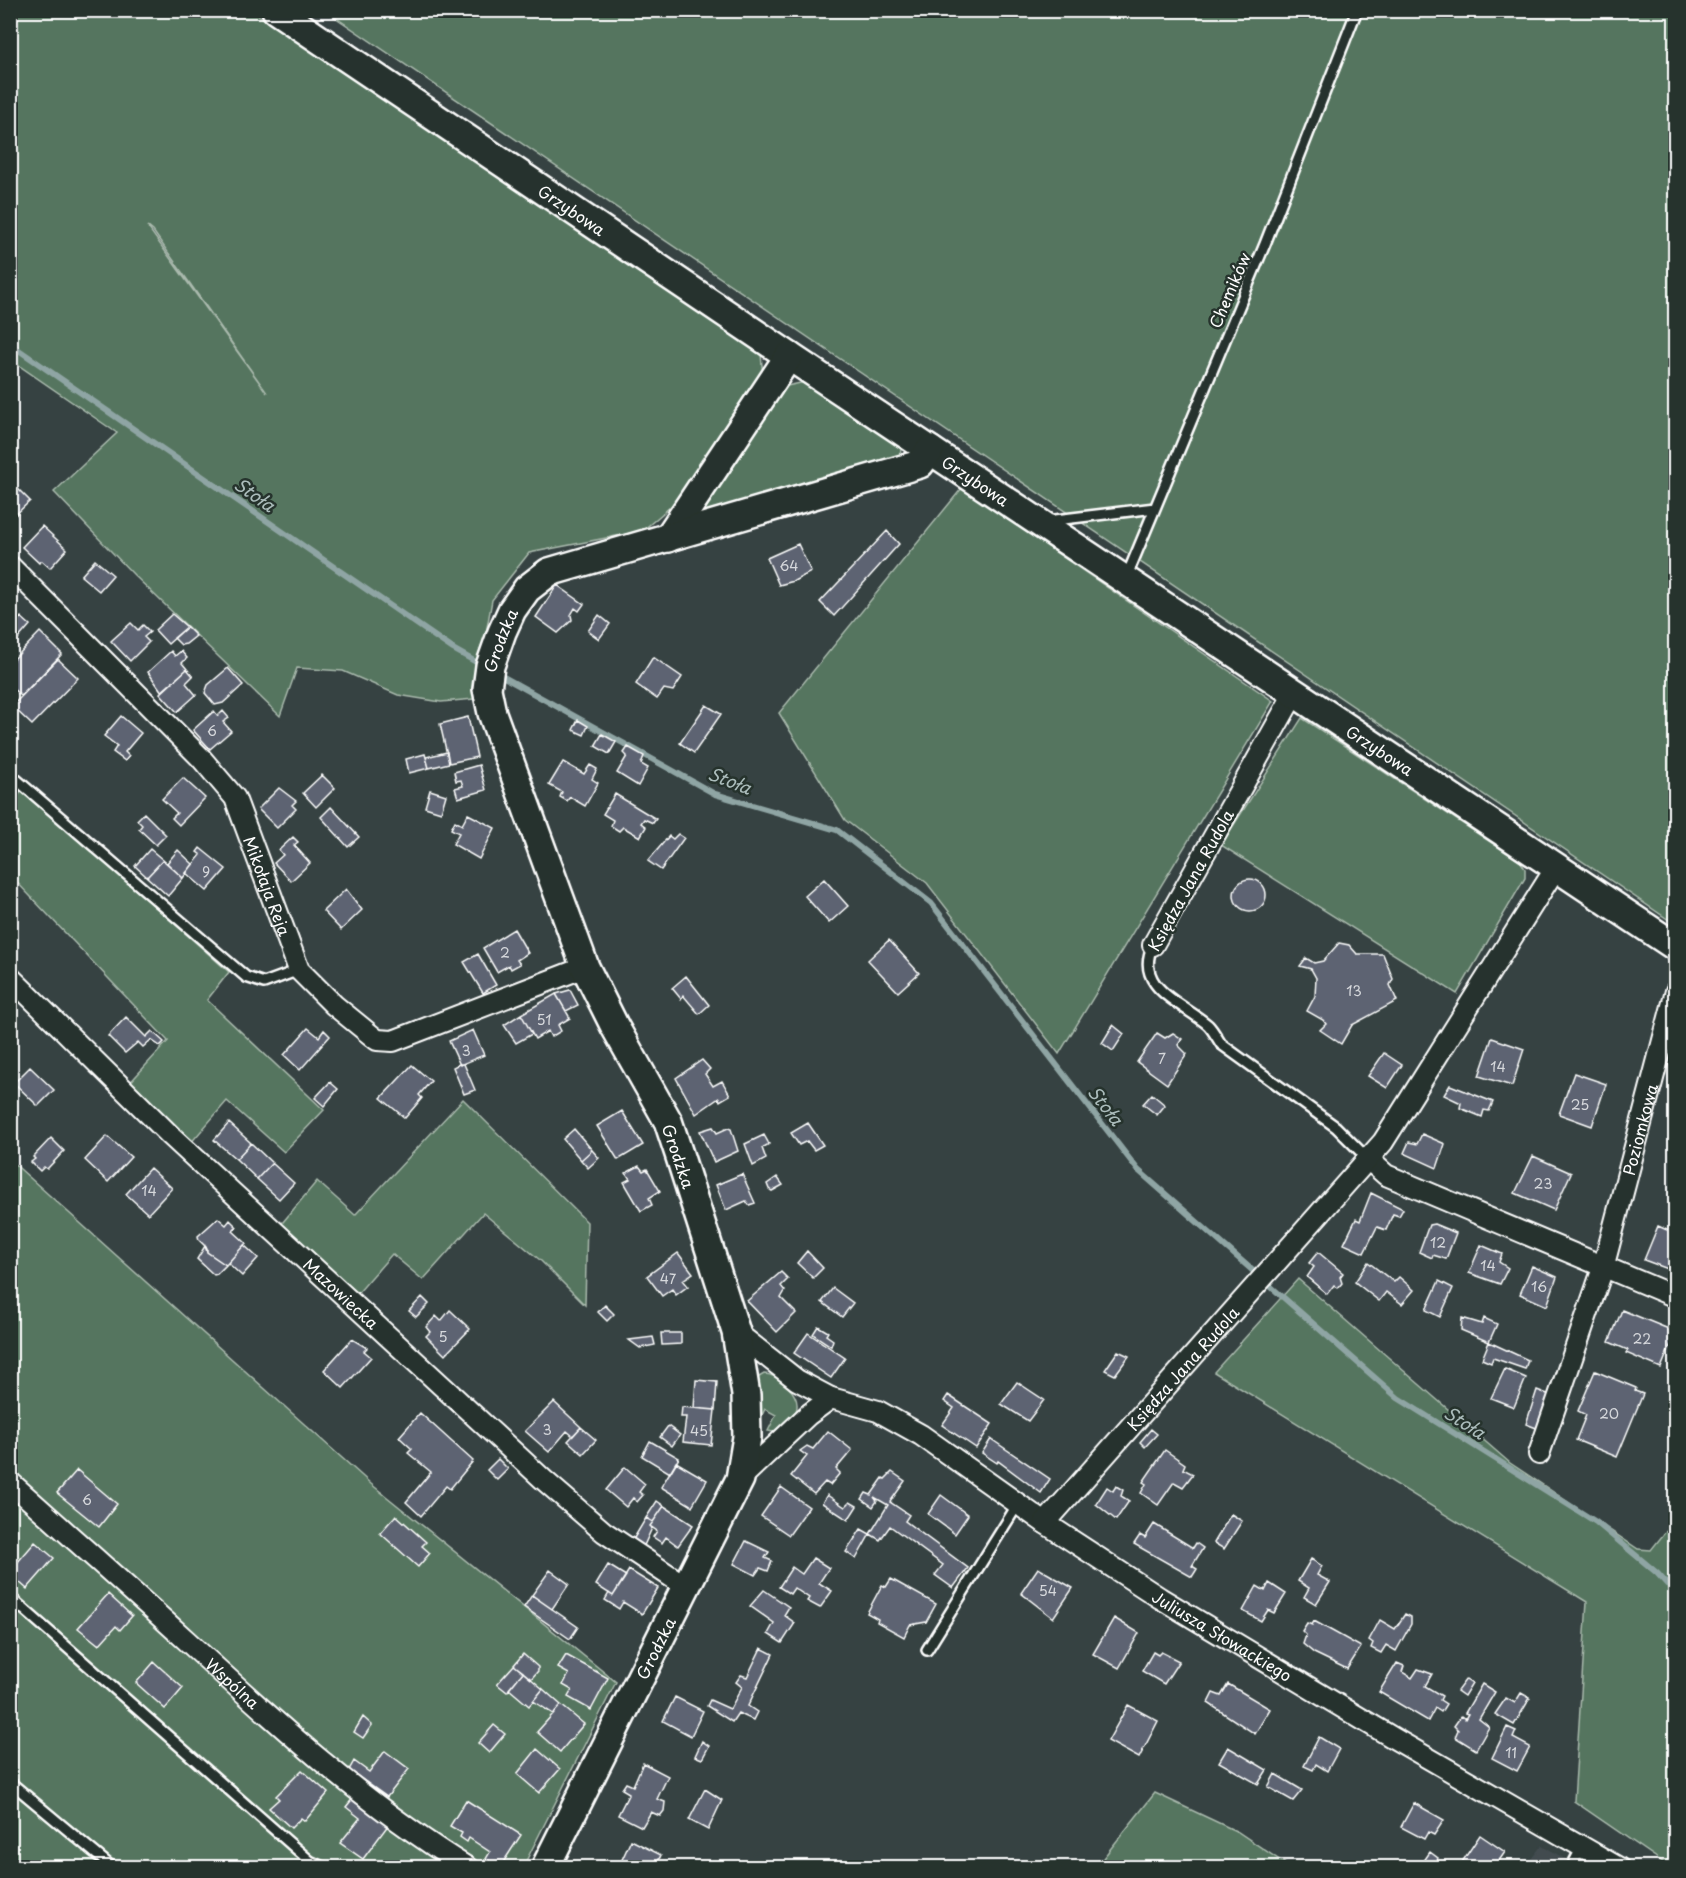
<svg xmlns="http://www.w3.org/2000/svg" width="1686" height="1878" font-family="'Playpen Sans',sans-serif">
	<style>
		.built { fill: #424c50 }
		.green { fill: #55755e; stroke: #aabaae; stroke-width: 1.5; fill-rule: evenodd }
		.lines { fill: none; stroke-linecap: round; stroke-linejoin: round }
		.stream { stroke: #8fa5a4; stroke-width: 6 }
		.building { fill: #5d6472; stroke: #fff; stroke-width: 1.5 }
		.lane-casing { stroke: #fff; stroke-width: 14 }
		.street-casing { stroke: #fff; stroke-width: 24 }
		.secondary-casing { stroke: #fff; stroke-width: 32 }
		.lane { stroke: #26332d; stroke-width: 9 }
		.street { stroke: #26332d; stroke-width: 20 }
		.secondary { stroke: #26332d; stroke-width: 27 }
		.labels { text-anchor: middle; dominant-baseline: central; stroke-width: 5; stroke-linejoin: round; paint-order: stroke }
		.number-label { font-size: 14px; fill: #d6d8dc }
		.street-label { font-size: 16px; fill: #fff; stroke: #26332d }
		.water-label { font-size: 18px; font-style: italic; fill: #abbcbb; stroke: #26332d }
	</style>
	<rect width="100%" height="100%" fill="#364242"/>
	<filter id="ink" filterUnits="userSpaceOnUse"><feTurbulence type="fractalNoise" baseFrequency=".0167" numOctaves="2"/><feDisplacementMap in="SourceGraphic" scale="12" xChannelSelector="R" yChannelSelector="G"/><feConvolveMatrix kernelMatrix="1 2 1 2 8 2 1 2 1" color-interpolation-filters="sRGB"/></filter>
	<g filter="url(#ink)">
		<path class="built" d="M1542 1845 1578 1867 1524 1868Z"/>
		<path class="green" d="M10 11H252L761 354 763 377 691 489 642 531 529 553 492 600 474 699 441 702 398 695 343 671 297 668 280 716 134 575 54 492 117 433 11 360ZM147 226 153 231 267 393Z
			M326 11H1675V924Z
			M805 382 902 447 898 459 697 519 787 386Z
			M962 488 1273 701 1059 1054 927 883 845 820 779 713Z
			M1302 718 1521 862 1525 869V878L1457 994 1221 845Z
			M23 790 229 972 207 1000 324 1110 284 1152 227 1101 189 1145 126 1087 168 1041 11 876V804Z
			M463 1099 587 1222 585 1305 540 1260 483 1213 423 1280 392 1254 358 1293 278 1228 317 1181 355 1215Z
			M10 1160 371 1484 616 1682 523 1867H11Z
			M1298 1279 1510 1463 1638 1549 1651 1550 1671 1525 1672 1500 1675 1494V1867H1670L1574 1801 1587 1602 1214 1372Z
			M764 1374C779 1374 802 1395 796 1411L773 1432 768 1431 776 1415 765 1409 757 1426 754 1380Z
			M1155 1793 1238 1832 1290 1867H1096Z"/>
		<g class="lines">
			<path class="stream" d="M10 344 453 649 483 666
				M502 676 715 794 837 830 931 903 1138 1170 1398 1398 1596 1522 1657 1573 1676 1594"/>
		</g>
		<path class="building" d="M12 483 30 501 10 520V484Z
			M42 526 67 549 50 568 42 561 39 563 22 547Z
			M887 531 899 544 834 616 820 602Z
			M798 544 811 572 794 581 779 585 767 558Z
			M95 560 113 575 99 591 81 576Z
			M557 585 584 604 579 611 575 608 571 615 572 620 558 633 536 617Z
			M172 614 187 627 168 644 155 630Z
			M599 615 610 624 599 639 588 631Z
			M21 617 30 625 17 640 10 633V629Z
			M131 623 138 630 143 625 150 632 144 637 149 642 130 661 111 641Z
			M187 627 196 636 186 644 181 645 174 638Z
			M40 632 62 654 21 696 10 686V670L13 667 10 663Z
			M171 651 175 656 181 651 187 658 182 663 187 669 162 692 148 672Z
			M653 657 682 677 673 691 664 689 657 699 636 684Z
			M58 659 78 678 32 725 12 706Z
			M228 668 243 685 223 703 215 705 205 693 208 685Z
			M187 669 193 676 186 683 196 695 177 712 160 693Z
			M706 705 721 714 694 753 680 743Z
			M214 711 218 716 223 711 229 718 223 722 231 731 210 749 193 730Z
			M121 716 141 733 125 752 129 756 125 761 113 752 117 746 104 736Z
			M468 717 477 757 449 763 440 724Z
			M578 720 588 726 584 735 573 730Z
			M602 734 616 742 609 754 595 746Z
			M628 747 644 756 641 764 648 768 638 786 617 773 627 756 624 753Z
			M447 752 449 763 429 768 426 757Z
			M425 754 429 768 409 773 406 759Z
			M563 762 584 774 590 765 597 769 592 779 598 783 585 806 570 797 567 801 560 797 562 792 549 785Z
			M479 765 486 790 458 798 455 788 463 786 461 780 456 781 454 772Z
			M322 775 335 788 316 807 303 793Z
			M183 778 205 798 179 825 172 818 177 813 162 799Z
			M279 788 296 801 292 805 296 809 277 828 258 809Z
			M430 790 446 795 441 812 425 807Z
			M615 794 656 819 653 823 644 819 641 823 646 827 640 837 623 827 619 831 611 826 613 820 603 814Z
			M331 807 359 837 348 847 321 817Z
			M144 813 166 835 156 845 139 829 142 825 137 820Z
			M468 814 495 828 479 859 453 844 459 833 451 829 455 821 462 825Z
			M678 834 684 838 661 870 648 861 669 836 673 839Z
			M293 837 298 842 294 845 310 863 291 881 274 863 283 855 279 850Z
			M200 848 226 869 207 891 186 873 201 855 197 852Z
			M150 849 163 860 147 877 135 866Z
			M178 850 193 864 183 878 167 863Z
			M163 860 183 878 168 896 147 877Z
			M1234 895a16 16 0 1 1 32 0a16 16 0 1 1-32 0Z
			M824 879 848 906 829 923 805 896Z
			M346 889 362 910 341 930 323 911Z
			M514 929 528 953 517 960 520 964 511 969 509 965 497 972 483 948Z
			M889 940 919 973 898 992 868 960Z
			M1339 943 1349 945 1357 954H1383L1393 979 1390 985 1397 1001 1352 1025 1341 1044 1320 1030 1326 1024 1323 1020 1307 1011 1315 996 1316 978 1311 969 1300 966 1306 958 1314 963 1323 961Z
			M478 954 496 985 483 993 464 962Z
			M686 976 709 1005 699 1014 683 995 681 999 672 988Z
			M570 990 578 1005 566 1011 556 994Z
			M556 994 570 1018 558 1025 561 1031 551 1037 548 1031 535 1039 521 1014Z
			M521 1014 532 1034 516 1043 504 1025Z
			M126 1017 146 1037 152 1031 164 1042 160 1046 151 1040 143 1047 138 1042 125 1053 108 1036Z
			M1113 1025 1124 1034 1113 1051 1102 1043Z
			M308 1028 319 1037 324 1030 330 1036 300 1070 284 1055Z
			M473 1030 484 1055 460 1065 449 1041Z
			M1157 1033 1165 1038 1173 1033 1182 1039 1178 1045 1187 1054 1167 1084 1137 1062Z
			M1492 1038 1524 1049 1512 1086 1479 1076Z
			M1384 1053 1402 1065 1387 1088 1368 1076Z
			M702 1060 710 1069 705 1074 713 1086 722 1081 730 1095 720 1101 719 1098 696 1114 676 1078Z
			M459 1064H464L475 1090 464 1094 453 1067Z
			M412 1065 431 1081 419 1095 422 1098 405 1118 381 1098Z
			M30 1067 54 1090 38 1106 14 1083Z
			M1574 1073 1606 1084 1592 1126 1559 1114Z
			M330 1082 338 1089 324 1106 315 1098Z
			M1450 1085 1493 1102 1489 1111 1484 1110 1482 1117 1460 1108 1461 1103 1444 1095Z
			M1152 1094 1165 1105 1157 1115 1143 1104Z
			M622 1111 643 1145 618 1160 597 1126Z
			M229 1123 251 1143 236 1159 214 1140Z
			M808 1123 823 1145 814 1150 807 1141 799 1145 791 1133Z
			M713 1127 717 1133 728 1128 731 1129 738 1151 714 1162 700 1131Z
			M574 1129 592 1150 581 1160 563 1139Z
			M1422 1134 1445 1144 1437 1168 1404 1153 1409 1142 1417 1144Z
			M764 1135 769 1144 762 1148 766 1159 753 1166 745 1144Z
			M107 1136 131 1157 108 1182 85 1160Z
			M51 1138 64 1151 47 1169 44 1167 40 1171 31 1162 35 1159 33 1157Z
			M251 1143 272 1163 257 1179 236 1159Z
			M592 1150 599 1158 588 1168 581 1160Z
			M1533 1156 1571 1173 1554 1210 1515 1193Z
			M272 1163 294 1183 279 1199 257 1179Z
			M639 1166 643 1171 647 1169 660 1191 649 1198 652 1205 641 1211 624 1182 630 1179 626 1173Z
			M150 1168 172 1188 148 1214 126 1194Z
			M742 1174 755 1203 749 1205 746 1201 726 1210 716 1185Z
			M777 1177 783 1185 772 1191 769 1189 767 1184Z
			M1371 1193 1403 1209 1399 1216 1393 1214 1386 1230 1377 1227 1364 1253 1344 1244 1356 1219 1360 1221Z
			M218 1218 226 1225 230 1220 237 1227 233 1231 246 1243 226 1265 207 1252V1248L199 1240 198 1236Z
			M1434 1224 1456 1233 1446 1259 1433 1255 1432 1258 1419 1252 1429 1225Z
			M1658 1226 1676 1234V1272L1644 1260Z
			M244 1245 258 1258 242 1276 228 1263Z
			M1481 1245 1502 1254 1499 1262 1508 1268 1500 1284 1469 1273Z
			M205 1246 207 1252 226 1265 217 1274 214 1275 197 1259Z
			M807 1251 823 1268 813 1278 797 1263Z
			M1318 1252 1343 1273 1340 1277 1342 1283 1338 1288 1334 1285 1327 1294 1307 1277 1314 1267 1309 1263Z
			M678 1253 693 1273 683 1280 688 1286 676 1295 672 1289 662 1296 647 1276Z
			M1368 1262 1394 1282 1399 1277 1414 1290 1402 1304 1386 1292 1379 1301 1355 1282Z
			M1532 1266 1557 1277 1547 1306 1520 1294Z
			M781 1272 788 1279 781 1286 785 1291 781 1298 796 1313 777 1332 747 1301Z
			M1439 1281 1453 1288 1440 1317 1426 1310Z
			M833 1288 853 1303 842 1317 822 1302Z
			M422 1297 429 1304 416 1317 409 1311Z
			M605 1305 614 1314 607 1321 598 1312Z
			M450 1310 470 1329 445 1355 426 1336 430 1332 426 1327 436 1316 441 1321Z
			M1622 1310 1676 1332 1661 1368 1626 1353 1628 1350 1609 1342Z
			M1462 1318 1482 1324 1484 1318 1497 1324 1489 1342 1461 1330Z
			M818 1326 828 1332 826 1335 833 1340 831 1346 813 1334Z
			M661 1333H681V1344L662 1345Z
			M808 1333 845 1358 831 1378 794 1353Z
			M653 1337 655 1345 640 1348 629 1340Z
			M352 1339 367 1348 364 1351 371 1357 343 1388 324 1370Z
			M1489 1342 1528 1360 1525 1369 1493 1358 1491 1363 1482 1359Z
			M1118 1351 1129 1356 1115 1375 1105 1370Z
			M1505 1369 1526 1378 1514 1407 1491 1398Z
			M1595 1371 1636 1388 1635 1391 1643 1394 1617 1457 1576 1440 1586 1415 1578 1411Z
			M696 1380 717 1382 715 1410 694 1408Z
			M1017 1382 1044 1400 1028 1421 1001 1404Z
			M1537 1390 1550 1395 1539 1429 1526 1424Z
			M948 1395 992 1424 976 1448 942 1425 954 1408 944 1401Z
			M554 1402 581 1427 573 1436 567 1431 549 1452 525 1431Z
			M682 1407 715 1410 711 1445 683 1442 686 1417H681Z
			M420 1413 473 1461 450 1489 446 1486 421 1516 406 1502 431 1472 408 1453 412 1449 399 1437Z
			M668 1426 680 1435 672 1446 660 1437Z
			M581 1427 596 1440 583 1454 568 1441Z
			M1151 1429 1157 1434 1145 1447 1140 1442Z
			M828 1431 852 1450 836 1469 840 1473 830 1485 825 1482 814 1494 791 1476 807 1456 800 1451 807 1446 813 1449Z
			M991 1439 1050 1479 1041 1493 998 1461 997 1463 982 1453Z
			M650 1441 679 1458 670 1473 642 1456Z
			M1165 1450 1185 1464 1183 1469 1193 1474 1183 1487 1174 1482 1158 1505 1141 1493 1146 1484 1143 1482Z
			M498 1459 508 1469 497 1480 487 1470Z
			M676 1462 707 1480 692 1506 661 1487Z
			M625 1467 645 1484 639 1492 643 1495 637 1502 633 1498 626 1507 606 1490Z
			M77 1470 117 1504 99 1527 57 1493Z
			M892 1472 905 1481 890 1502 909 1515 905 1521 968 1568 953 1588 935 1575 943 1565 890 1526 880 1540 870 1534 888 1505 874 1497 877 1501 873 1507 862 1499 866 1493 871 1495 883 1478 885 1479Z
			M1116 1486 1123 1490 1121 1496 1129 1501 1116 1520 1096 1504 1107 1487 1113 1491Z
			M781 1487 809 1507 789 1535 761 1516Z
			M827 1495 845 1507 850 1502 857 1506 848 1520 822 1503Z
			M941 1495 968 1515 955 1534 928 1514Z
			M657 1501 664 1506 653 1522 646 1518Z
			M664 1506 693 1525 678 1546 666 1537 662 1543 653 1537 657 1531 650 1526Z
			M1231 1514 1242 1521 1224 1549 1214 1543Z
			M396 1515 426 1542 422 1546 430 1553 418 1567 380 1533Z
			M646 1518 653 1522 650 1526 652 1528 642 1550 631 1543Z
			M1154 1524 1193 1548 1196 1543 1203 1548 1192 1566 1197 1569 1192 1577 1134 1544 1140 1535 1145 1538Z
			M861 1529 870 1534 856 1559 846 1552Z
			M746 1541 769 1552 765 1558 772 1561 768 1571 760 1568 755 1575 734 1564Z
			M35 1542 54 1558 27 1589 10 1574V1571Z
			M813 1558 829 1568 819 1583 832 1591 820 1608 807 1601 809 1598 794 1588 790 1594 779 1587 792 1567 802 1574Z
			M1311 1559 1322 1566 1317 1575 1330 1582 1316 1604 1304 1597 1309 1588 1298 1581Z
			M608 1565 626 1576 613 1596 596 1585Z
			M1038 1568 1073 1588 1053 1618 1021 1593Z
			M550 1570 569 1584 552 1609 532 1595Z
			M629 1570 658 1588 642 1614 623 1602 619 1609 605 1600 609 1593 613 1596Z
			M891 1579 936 1604 926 1622 910 1625 904 1637 877 1622 878 1619 867 1613 882 1585 886 1587Z
			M1269 1583 1286 1594 1274 1613 1268 1610 1261 1621 1243 1611 1257 1586 1265 1591Z
			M764 1590 789 1607 784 1615 795 1623 782 1643 768 1634 774 1623 750 1606Z
			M108 1594 132 1616 120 1630 116 1626 99 1645 78 1628Z
			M532 1595 578 1627 570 1639 524 1607Z
			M1405 1614 1411 1617V1624L1396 1651 1386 1645 1381 1653 1371 1648 1373 1643 1369 1640 1380 1620 1395 1629Z
			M1114 1618 1139 1633 1119 1668 1093 1654Z
			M1314 1621 1361 1647 1347 1669 1314 1653 1303 1644 1306 1635 1302 1631 1307 1623 1312 1625Z
			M761 1648 773 1654 748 1706 757 1712 753 1720 738 1713 732 1722 707 1706 710 1700 730 1709 742 1687 736 1682 741 1675 747 1677Z
			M1153 1652 1158 1655 1161 1652 1179 1661 1164 1684 1142 1671Z
			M523 1654 538 1667V1671L531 1679 514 1665Z
			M566 1655 608 1678 591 1710 568 1697 572 1690 563 1685 569 1674 558 1668Z
			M154 1662 183 1688 165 1709 136 1683Z
			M1397 1663 1404 1666 1402 1672 1412 1678 1418 1669 1432 1674 1425 1686 1442 1696 1440 1700 1446 1704 1441 1712 1435 1708 1428 1721 1379 1692Z
			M514 1665 523 1672 507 1692 497 1684Z
			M523 1672 543 1689 529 1706 509 1689Z
			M1466 1679 1472 1683 1464 1696 1457 1691Z
			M1228 1684 1270 1709 1255 1734 1208 1703 1213 1693 1221 1696Z
			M1482 1684 1495 1692 1479 1719 1489 1727 1476 1750 1455 1737 1458 1730 1454 1726 1461 1716 1465 1719 1468 1714 1465 1713Z
			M543 1689 561 1705 553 1714 533 1701Z
			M1521 1693 1530 1698 1514 1725 1495 1714 1506 1698 1515 1703Z
			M675 1697 703 1711 691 1736 663 1721Z
			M561 1705 584 1724 560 1752 537 1732Z
			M1128 1705 1158 1721 1139 1758 1108 1741Z
			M363 1717 372 1725 363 1738 354 1732Z
			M494 1725 505 1734 489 1753 478 1743Z
			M1507 1727 1516 1731 1513 1738 1530 1747 1517 1771 1492 1758Z
			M1319 1737 1339 1749 1327 1771 1316 1764 1313 1770 1304 1766Z
			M702 1741 709 1746 702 1759 695 1756Z
			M1228 1747 1267 1770 1258 1784 1219 1762Z
			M537 1749 560 1769 539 1793 517 1774Z
			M385 1751 409 1769 387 1797 349 1770 354 1761 369 1772Z
			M643 1763 668 1776 657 1799 665 1802 664 1811 660 1816 651 1812 642 1827 618 1815 629 1793 622 1789 626 1783 633 1786Z
			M302 1770 328 1793 305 1821 301 1818 291 1828 269 1808 279 1799 276 1796Z
			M1275 1774 1302 1790 1293 1801 1268 1787Z
			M705 1789 722 1800 708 1830 689 1820Z
			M354 1797 389 1824 363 1859 340 1843 360 1818 346 1807Z
			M466 1800 521 1835 500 1867 486 1859 490 1852 469 1838 467 1842 460 1837 462 1833 450 1826Z
			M1414 1803 1444 1820 1434 1835 1428 1832 1424 1839 1401 1827Z
			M1480 1835 1505 1852 1494 1868H1464L1460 1865Z
			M631 1840 661 1855 655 1868H627L620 1864Z
			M1430 1852 1438 1858 1433 1868H1419Z"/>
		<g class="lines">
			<defs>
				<path id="lane" d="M1047 521 1155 508
					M1126 578 1265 244 1357 10
					M10 774 246 977 264 983 299 970
					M1153 945C1133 987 1181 1002 1208 1025 1213 1030 1217 1038 1221 1044L1336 1127 1368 1159
					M10 1597 310 1861 325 1868
					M927 1650 1018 1504
					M10 1782 113 1868
					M1571 1868 1582 1847"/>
				<g id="street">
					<path id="s1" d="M10 566 201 758 235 798 299 970 334 1005 377 1040 393 1041 585 967"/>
					<path d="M1153 945 1295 692"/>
					<path id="s2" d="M10 977 171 1136 545 1481 604 1532 688 1588"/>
					<path d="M1368 1159 1386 1175 1676 1297"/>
					<path id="s3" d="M736 1332 797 1380 831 1398 878 1411 921 1435 1045 1523 1160 1598 1395 1739 1619 1868"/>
					<path id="s4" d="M1539 1454 1603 1268 1676 991"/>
					<path d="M740 1479 808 1415 831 1398"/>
					<path id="s5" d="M10 1482C69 1535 128 1587 186 1640 275 1722 364 1804 468 1868"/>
					<path id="s6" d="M1045 1523 1383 1142 1557 866"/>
				</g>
				<g id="secondary">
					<path id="s7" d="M276 10 789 356 1676 947"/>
					<path d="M668 538 789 356"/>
					<path id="s8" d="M545 1868 740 1479 747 1437 746 1395 736 1332 679 1154 668 1121 615 1027 585 967 492 713 487 689 490 666 502 632 512 610 527 589 549 572 920 464 930 450"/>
				</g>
			</defs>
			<use href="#lane" class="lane-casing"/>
			<use href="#street" class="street-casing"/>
			<use href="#secondary" class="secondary-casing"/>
			<use href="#lane" class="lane"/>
			<use href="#street" class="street"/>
			<use href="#secondary" class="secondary"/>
		</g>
	</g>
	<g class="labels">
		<g class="number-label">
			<text x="789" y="565">64</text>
			<text x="212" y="730">6</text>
			<text x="206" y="871">9</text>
			<text x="505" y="952">2</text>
			<text x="1354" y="990">13</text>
			<text x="544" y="1019">51</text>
			<text x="466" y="1050">3</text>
			<text x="1162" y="1058">7</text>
			<text x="1498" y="1066">14</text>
			<text x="1580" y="1104">25</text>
			<text x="1543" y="1183">23</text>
			<text x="149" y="1190">14</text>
			<text x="1438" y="1242">12</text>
			<text x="1488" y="1265">14</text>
			<text x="668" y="1278">47</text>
			<text x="1539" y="1286">16</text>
			<text x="443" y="1336">5</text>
			<text x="1642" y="1338">22</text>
			<text x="1609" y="1413">20</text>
			<text x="547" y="1429">3</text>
			<text x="699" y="1430">45</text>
			<text x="87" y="1499">6</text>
			<text x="1048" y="1590">54</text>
			<text x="1511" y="1752">11</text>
		</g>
		<g class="street-label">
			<text stroke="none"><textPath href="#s7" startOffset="357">Grzybowa</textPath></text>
			<text transform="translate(1229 290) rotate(-67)">Chemików</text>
			<text stroke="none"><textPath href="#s7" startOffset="843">Grzybowa</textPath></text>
			<text stroke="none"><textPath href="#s8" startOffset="1326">Grodzka</textPath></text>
			<text stroke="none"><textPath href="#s7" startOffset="1329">Grzybowa</textPath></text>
			<text transform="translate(1190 880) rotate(-61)">Księdza Jana Rudola</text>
			<text stroke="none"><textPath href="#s1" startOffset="417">Mikołaja Reja</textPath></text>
			<text stroke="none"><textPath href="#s4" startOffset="340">Poziomkowa</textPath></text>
			<text transform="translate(679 1156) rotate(71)">Grodzka</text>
			<text stroke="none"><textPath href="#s2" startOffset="458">Mazowiecka</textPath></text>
			<text stroke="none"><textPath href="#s6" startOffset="207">Księdza Jana Rudola</textPath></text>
			<text stroke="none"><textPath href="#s3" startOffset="576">Juliusza Słowackiego</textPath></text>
			<text stroke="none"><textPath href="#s8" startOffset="246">Grodzka</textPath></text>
			<text stroke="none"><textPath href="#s5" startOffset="300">Wspólna</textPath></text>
		</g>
		<g class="water-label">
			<text transform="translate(255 494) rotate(35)">Stoła</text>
			<text transform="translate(730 780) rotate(21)">Stoła</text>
			<text transform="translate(1106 1105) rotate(52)">Stoła</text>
			<text transform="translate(1465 1422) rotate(32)">Stoła</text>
		</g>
	</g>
	<rect width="1686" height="1878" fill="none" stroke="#26332d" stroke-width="36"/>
	<rect x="18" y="18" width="1650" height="1842" fill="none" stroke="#fff" stroke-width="2" filter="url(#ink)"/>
</svg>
